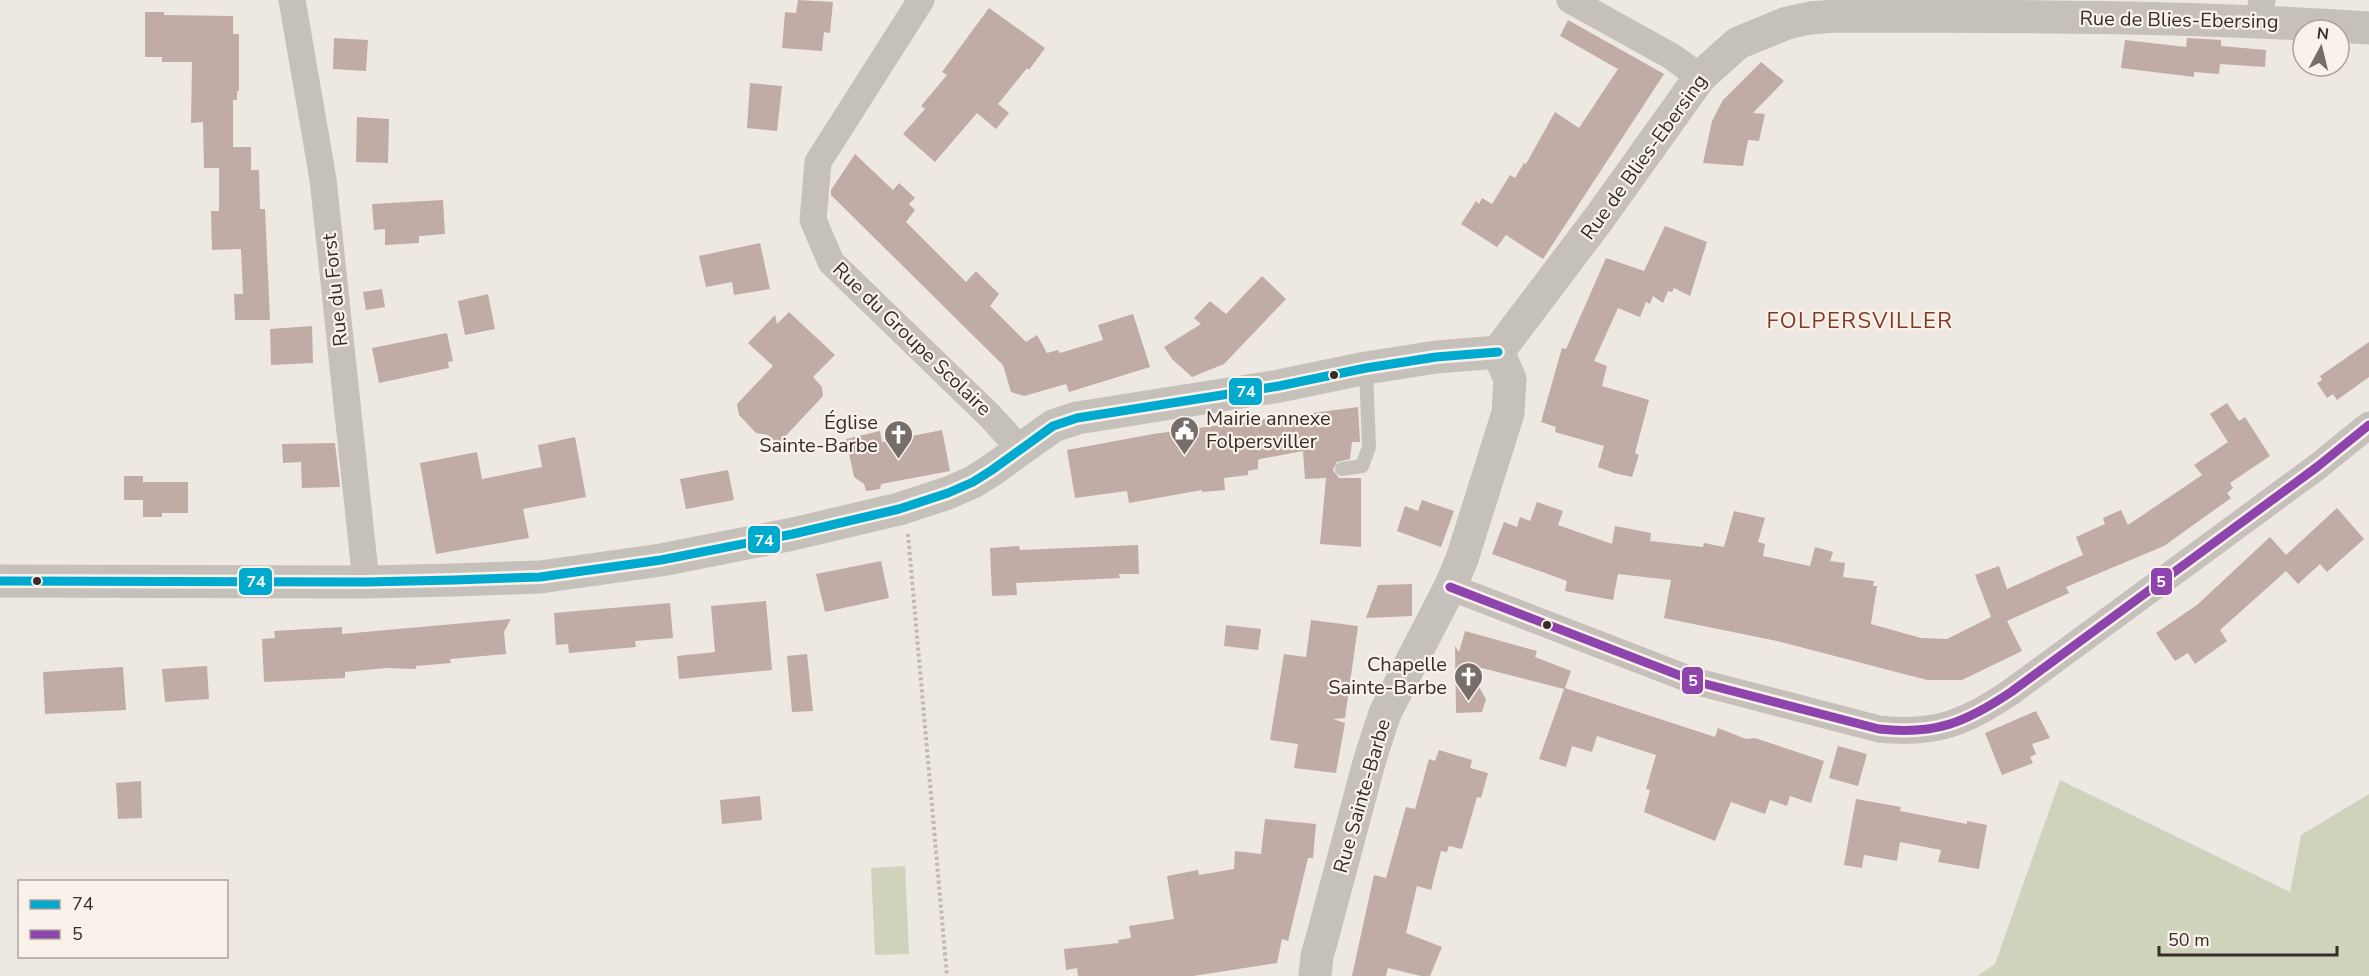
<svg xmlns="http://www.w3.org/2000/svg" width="2369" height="976" font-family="'Nunito Sans',sans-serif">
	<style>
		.green { fill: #cfd3bc }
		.building { fill: #c0aca4 }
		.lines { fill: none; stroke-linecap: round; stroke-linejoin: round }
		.path { stroke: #bfb8b3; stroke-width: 4; stroke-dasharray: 3 3; stroke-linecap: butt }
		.service { stroke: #c6c0bb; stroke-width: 14 }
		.minor { stroke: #c6c0bb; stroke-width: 27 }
		.tertiary { stroke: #c6c0bb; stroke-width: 33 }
		.bus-1-casing { stroke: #faf2ea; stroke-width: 14 }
		.bus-2-casing { stroke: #faf2ea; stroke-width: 14 }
		.bus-1 { stroke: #00a9ce; stroke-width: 9 }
		.bus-2 { stroke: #8e44ad; stroke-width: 9 }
		.bus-dot { fill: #372d29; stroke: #faf2ea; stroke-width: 2 }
		.labels { text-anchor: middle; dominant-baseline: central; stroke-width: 4.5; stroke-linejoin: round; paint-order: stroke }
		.street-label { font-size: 20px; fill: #372d29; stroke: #faf2ea }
		.poi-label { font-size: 20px; fill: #372d29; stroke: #faf2ea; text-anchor: end }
		.quarter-label { font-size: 22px; letter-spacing: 1.5px; fill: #853723; stroke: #faf2ea }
		.line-badge { stroke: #faf2ea; stroke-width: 2 }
		.badge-label { font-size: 16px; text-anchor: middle; font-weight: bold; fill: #fff }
	</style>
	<rect width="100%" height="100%" fill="#ede8e2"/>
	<path class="green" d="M2060 780 2290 892 2301 835 2369 794V976H1977L1995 964Z
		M905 866 909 954 875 955 871 868Z"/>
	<path class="building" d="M798 0 833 2 830 33 824 32 822 51 782 48 785 12 796 13Z
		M989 8 1045 48 1029 70 1027 68 998 104 1009 113 996 129 977 113 935 162 903 134 925 109 921 106 947 75 942 72Z
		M145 12H164V15L233 16V34H239V91H237V100H233V147H251V170H259L260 209H265L270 320H235L234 294H243L241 249 212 250 211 211H219V168H204L203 122 191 123 192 62H162V57H145Z
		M1568 20 1664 74 1543 259 1506 235 1497 247 1461 224 1476 201 1479 204 1482 198 1492 204 1510 175 1515 178 1524 163 1526 164 1555 112 1579 128 1618 69 1560 36Z
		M334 38 368 40 366 71 333 69Z
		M2187 38 2221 40V46L2266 50 2265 67 2220 64 2219 74 2194 72V77L2121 68 2125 40 2186 47Z
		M1761 62 1784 81 1753 113 1765 114 1759 141 1748 140 1743 166 1703 163 1712 121 1723 100Z
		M750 83 782 86 777 131 747 128Z
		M357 117 389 119 388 163 356 162Z
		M855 154 893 190 899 183 915 198 909 204 915 210 906 222 966 282 976 271 999 294 990 306 1026 342 1037 335 1047 353 1058 350 1060 353 1103 340 1098 325 1133 314 1150 367 1069 392 1066 384 1024 396 1011 392 1003 365 831 195V190Z
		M443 200 445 234 419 236V243L385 245V229L374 230 372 204Z
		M1665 226 1707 242 1690 296 1674 288 1672 292 1668 291 1663 303 1653 296 1650 304 1646 302 1640 317 1618 308 1594 361 1607 366 1602 386 1649 400 1635 453 1639 455 1632 477 1614 473 1598 467 1604 446 1555 432 1556 427 1541 422 1562 348 1566 349 1606 258 1644 271Z
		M760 243 770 289 734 295 732 282 706 287 699 256Z
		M1262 276 1286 299 1224 364 1192 377 1172 359 1164 347 1201 324 1194 318 1210 301 1226 314Z
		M382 289 385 307 366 310 363 292Z
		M488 294 495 329 465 335 458 301Z
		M789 312 835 355 813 377 822 387 823 396 778 444 768 435 756 433 739 415 737 404 773 366 748 343 775 315 777 324Z
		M312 326 313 363 271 365 270 329Z
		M447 333 453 361 448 362 449 368 379 383 372 348Z
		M2369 342V377L2337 400 2333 394 2327 398 2317 383 2322 380 2320 376Z
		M2227 403 2239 421 2245 417 2270 456 2230 483 2233 488 2227 493 2231 498 2164 546 2066 587 2069 593 2007 621 2022 651 1962 680H1927L1777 641 1664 618 1671 580 1618 574 1613 600 1565 591 1567 581 1492 554 1504 522 1517 527 1520 517 1530 521 1537 502 1563 511 1558 525 1612 544 1615 526 1651 533 1650 541 1703 547 1704 543 1724 547 1734 511 1765 518 1758 542 1765 544 1763 556 1810 566 1815 547 1833 552 1830 561 1845 563 1843 577 1874 581 1873 586H1877L1871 624 1921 638 1947 639 1991 617 1975 575 1999 566 2007 589 2083 555 2076 537 2105 524 2103 518 2121 510 2128 525 2202 475 2194 465 2228 442 2210 414Z
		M1358 407 1360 442H1352L1350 459 1337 462 1333 470 1339 478H1361V547L1320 544 1326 478 1305 479 1303 451 1260 459 1258 460V469L1248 471V475L1224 478 1225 490 1202 492V490L1129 503 1127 491 1075 498 1067 450 1153 434Z
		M942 430 950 471 881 484 880 489 866 491 864 484 854 477 846 439 880 431 882 442Z
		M575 437 586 497 523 509 529 538 436 554 420 463 477 452 482 479 542 467 538 445Z
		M335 443 340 487 302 488 301 462 283 463 282 444Z
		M728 470 734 500 686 509 680 479Z
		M124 476H143V482H188V513H162V517H143V500H124Z
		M1422 500 1454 511 1441 547 1397 531 1405 506 1418 511Z
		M2337 508 2364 539 2327 572 2320 564 2298 584 2286 571 2220 630 2227 641 2195 664 2188 653 2175 661 2156 633 2197 605 2270 537 2286 555Z
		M1138 545 1139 574H1119L1120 578 1016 583 1017 595 992 596 990 548 1019 546 1020 550Z
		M881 561 889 598 825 612 816 574Z
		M1412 584V616L1366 618 1378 585Z
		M766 601 772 670 679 679 677 656 715 652 711 606Z
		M670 603 673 638 635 641 636 647 569 653 568 644 556 645 554 613Z
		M511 619 504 632 506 654 450 659 451 663 416 666V669L386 668 345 672V678L264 682 262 639 275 638 274 631 342 627V634Z
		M1311 620 1358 626 1345 718 1333 719 1345 723 1336 773 1294 768 1298 744 1270 740 1284 654 1306 657Z
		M1226 625 1261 629 1258 650 1224 646Z
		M1465 631 1537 651 1535 657 1571 671 1565 688 1715 737 1718 728 1746 739 1755 738 1824 761 1811 803 1790 796 1787 806 1770 800 1765 814 1731 802 1715 841 1644 812 1650 790 1646 789 1656 755 1597 736 1592 752 1572 746 1566 767 1539 759 1564 689 1466 664 1486 699 1482 712 1456 713 1455 646 1459 652Z
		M807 654 813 711 792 712 787 656Z
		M207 666 209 699 165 702 162 669Z
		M123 667 126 710 45 714 43 672Z
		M2036 711 2050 738 2032 744 2036 754 2030 757 2033 763 2002 775 1985 733Z
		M1838 746 1867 754 1858 786 1829 778Z
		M1439 750 1472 760 1470 768 1488 773 1481 798 1477 797 1462 849 1449 846 1447 852 1441 851 1431 890 1417 886 1406 933 1442 947 1430 976H1421L1388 968 1386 976H1352L1374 875 1386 878 1406 807 1415 809 1429 759 1435 761Z
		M141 781 142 818 118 819 116 783Z
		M760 796 762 820 722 824 720 800Z
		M1856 799 1901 807 1900 811 1967 824V821L1987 825 1979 869 1938 862 1941 850 1900 842 1897 861 1864 855 1862 868 1844 865Z
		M1265 819 1316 824 1313 858H1308L1288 941 1282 939 1277 963 1193 976H1078L1077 968 1066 970 1064 949 1119 943 1118 940 1131 938 1129 926 1174 919 1167 876 1198 870 1199 875 1234 869 1235 851 1261 854Z"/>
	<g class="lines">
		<path class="path" d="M908 534 947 976"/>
		<path class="service" d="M1342 469 1362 466 1369 447 1366 368"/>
		<path class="minor" d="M292 0 323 179 366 582
			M921 0 818 162 813 220 831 262 990 416 1021 450
			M1570 0 1671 56 1700 77
			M2258 21 2262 0
			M1450 587 1694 681 1879 729C1935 735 1965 723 2011 692L2317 467 2369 425"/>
		<path class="tertiary" d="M1498 352 1600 217 1700 77 1738 43 1787 23 1810 18 1836 16C2014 16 2191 16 2369 28
			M0 581 366 582 454 580 540 577 661 560 793 534 899 509 948 493 973 482 992 470 1053 426 1077 418 1279 386 1366 368 1436 357 1498 352
			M1315 976 1317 956 1323 935 1370 759 1385 713 1450 587 1462 559 1508 413 1510 379 1498 352"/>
		<defs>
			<path id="bus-1" d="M0 581 366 582 454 580 540 577 661 560 793 534 899 509 948 493 973 482 992 470 1053 426 1077 418 1279 386 1366 368 1436 357 1498 352"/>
			<path id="bus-2" d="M1450 587 1694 681 1879 729C1935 735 1965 723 2011 692L2317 467 2369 425"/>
		</defs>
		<use href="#bus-1" class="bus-1-casing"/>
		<use href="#bus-2" class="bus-2-casing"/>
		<use href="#bus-1" class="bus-1"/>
		<use href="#bus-2" class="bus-2"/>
	</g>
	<defs>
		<symbol id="civic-pin" viewBox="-11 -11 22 30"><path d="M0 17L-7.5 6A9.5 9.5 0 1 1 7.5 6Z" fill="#776e6a" stroke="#faf2ea"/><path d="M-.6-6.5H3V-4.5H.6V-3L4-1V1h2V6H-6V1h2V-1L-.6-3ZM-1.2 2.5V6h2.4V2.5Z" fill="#fff"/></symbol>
		<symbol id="church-pin" viewBox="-11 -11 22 30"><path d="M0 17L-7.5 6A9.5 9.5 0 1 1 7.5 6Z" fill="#776e6a" stroke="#faf2ea"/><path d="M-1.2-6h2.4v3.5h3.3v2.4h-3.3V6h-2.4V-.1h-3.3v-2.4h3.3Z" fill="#fff"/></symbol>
	</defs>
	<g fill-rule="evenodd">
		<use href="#civic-pin" x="1168" y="414" width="33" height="45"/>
		<use href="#church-pin" x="882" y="418" width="33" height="45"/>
		<use href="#church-pin" x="1452" y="660" width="33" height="45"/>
	</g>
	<g class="bus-dot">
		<circle cx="1334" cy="375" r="5"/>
		<circle cx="37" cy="581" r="5"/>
		<circle cx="1547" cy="625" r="5"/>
	</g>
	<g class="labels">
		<g class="street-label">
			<text transform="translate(2179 20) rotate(1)">Rue de Blies-Ebersing</text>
			<text transform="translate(1644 157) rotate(-54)">Rue de Blies-Ebersing</text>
			<text transform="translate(335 290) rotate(-96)">Rue du Forst</text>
			<text transform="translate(912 339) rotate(44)">Rue du Groupe Scolaire</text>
			<text transform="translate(1362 796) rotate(-74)">Rue Sainte-Barbe</text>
		</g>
		<g class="poi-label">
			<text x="1206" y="418" text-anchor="start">Mairie annexe<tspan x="1206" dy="23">Folpersviller</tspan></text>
			<text x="878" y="422">Église<tspan x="878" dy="23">Sainte-Barbe</tspan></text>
			<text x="1447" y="664">Chapelle<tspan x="1447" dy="23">Sainte-Barbe</tspan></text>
		</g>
		<g class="quarter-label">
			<text x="1860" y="321">FOLPERSVILLER</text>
		</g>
	</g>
	<g class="line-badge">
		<rect x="1228" y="377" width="35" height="29" rx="6" fill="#00a9ce"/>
		<rect x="747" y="525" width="34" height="29" rx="6" fill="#00a9ce"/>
		<rect x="2150" y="567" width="23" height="29" rx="6" fill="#8e44ad"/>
		<rect x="238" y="567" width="35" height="29" rx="6" fill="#00a9ce"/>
		<rect x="1681" y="666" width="23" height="29" rx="6" fill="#8e44ad"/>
	</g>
	<g class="badge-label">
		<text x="1246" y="397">74</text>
		<text x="764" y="546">74</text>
		<text x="2161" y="587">5</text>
		<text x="256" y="587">74</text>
		<text x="1693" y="686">5</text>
	</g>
	<rect x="18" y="880" width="210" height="78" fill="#faf2ea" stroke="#aca39d" stroke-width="1.5"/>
	<rect x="30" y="900" width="30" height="9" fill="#00a9ce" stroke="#aca39d" stroke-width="1.5"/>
	<text x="72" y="910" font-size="18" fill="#372d29">74</text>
	<rect x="30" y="930" width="30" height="9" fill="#8e44ad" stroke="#aca39d" stroke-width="1.5"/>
	<text x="72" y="940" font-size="18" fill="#372d29">5</text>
	<g transform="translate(2321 48) rotate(7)"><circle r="28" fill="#faf2ea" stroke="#aca39d" stroke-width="1.5"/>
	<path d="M0-4.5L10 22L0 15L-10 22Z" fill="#776e6a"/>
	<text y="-9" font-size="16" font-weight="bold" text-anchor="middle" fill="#372d29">N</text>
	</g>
	<path d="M2159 946v9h178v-9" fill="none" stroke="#372d29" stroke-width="3"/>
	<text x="2168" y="946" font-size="18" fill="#372d29" stroke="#faf2ea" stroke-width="4.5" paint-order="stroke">50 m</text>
</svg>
